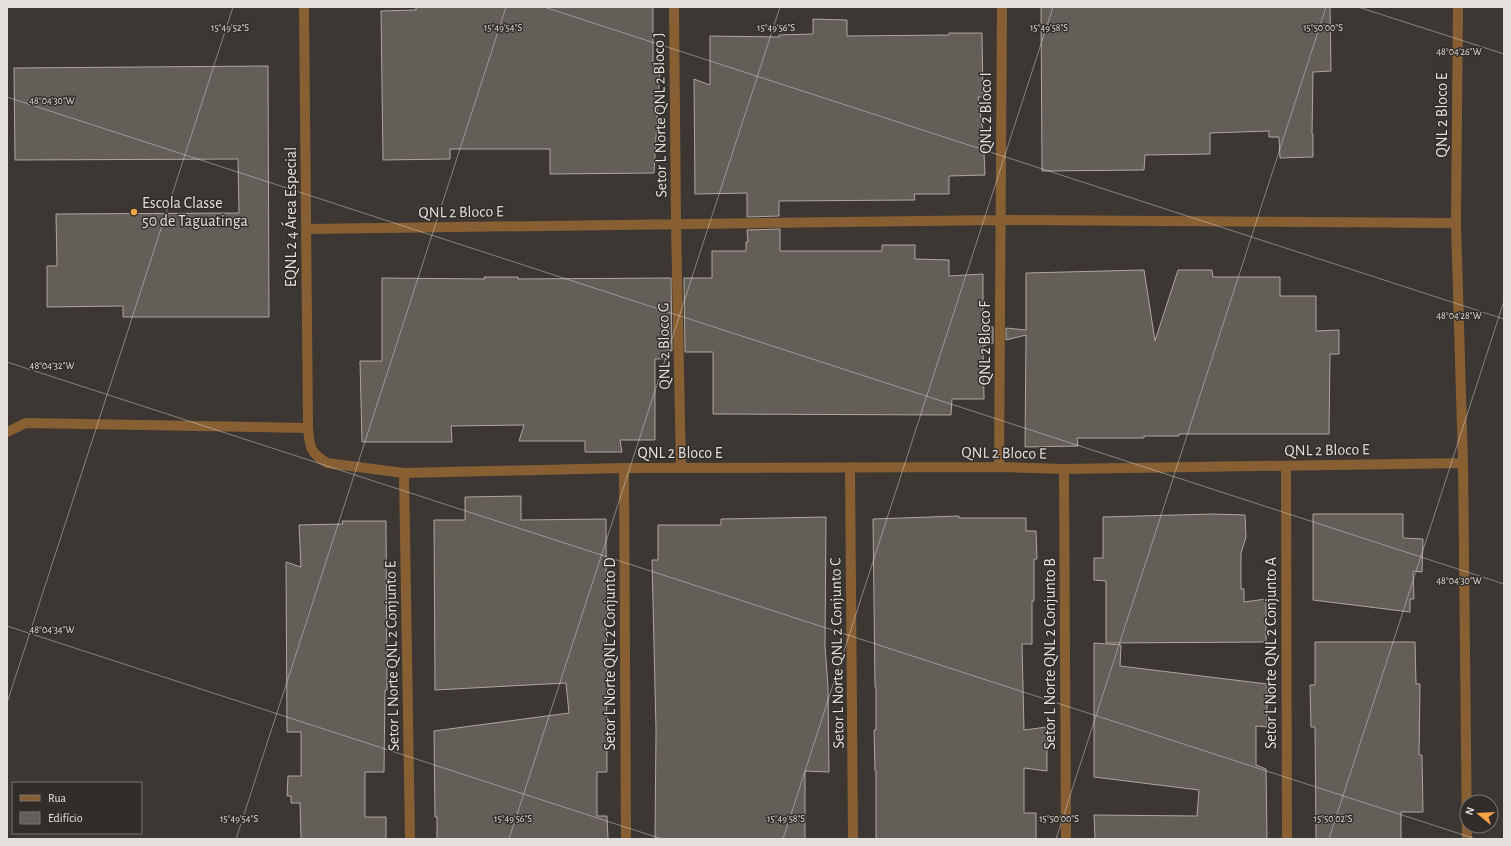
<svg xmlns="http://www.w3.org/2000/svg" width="1511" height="846" font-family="'Alegreya Sans',sans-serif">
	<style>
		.building { fill: #645e59; stroke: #ada7a0 }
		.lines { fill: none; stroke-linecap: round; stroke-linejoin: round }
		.minor { stroke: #885f33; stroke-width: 10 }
		.ticks { fill: none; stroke: #e4e0dd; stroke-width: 1; stroke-opacity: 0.45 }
		.poi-dot { fill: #f4a345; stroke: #322d28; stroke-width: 1.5 }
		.labels { text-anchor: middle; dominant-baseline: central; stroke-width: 3; stroke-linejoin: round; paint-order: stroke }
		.street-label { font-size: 16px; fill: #e4e0dd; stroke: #322d28 }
		.poi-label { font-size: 16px; fill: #e4e0dd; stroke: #322d28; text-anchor: start }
		.ticks-label { font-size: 10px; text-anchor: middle; fill: #e4e0dd; stroke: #322d28; stroke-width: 3; stroke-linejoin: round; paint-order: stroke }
	</style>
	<rect width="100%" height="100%" fill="#3c3732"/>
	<path class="building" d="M416 7H653V66L660 68 654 173 550 174V149H450V159L383 160 381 11 416 10Z
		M1041 7H1330L1331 71 1313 72 1312 134H1313V157L1280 158 1279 137H1269V131L1210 133V154L1145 155 1144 170 1042 171Z
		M813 19 847 20V36L949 35V33H982L983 97H978L983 131 985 175 949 176V194H914L915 200 779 201V216L747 217V193L695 194 694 79 710 85V36L779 37V35L813 34Z
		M268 66 269 317H123V306L47 307V266H57L56 214 239 213 238 159 15 160 14 68Z
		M780 229V251H882V245H915V259L949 260V276L983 274V327H993V343L983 346 984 399H952L951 415 713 414V352H685L684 278H712V251H746V242H748L747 230Z
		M1144 270 1155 341 1178 270H1212L1213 277H1280V296H1316V331L1339 330V354H1330L1329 434H1179V436H1144V438H1077L1078 446 1025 447 1026 335 1006 340V328L1026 330V273Z
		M484 277H518V279L671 278 672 351H669V359H655V440H620L622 452H585V441H519L524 425 451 426 452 442H362L360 361H382V278L485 279Z
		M521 496V520L606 519 607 772H597V816H607L608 839H437V817H435L434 731 569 713 566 683 435 690 434 520H465V497Z
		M1212 514 1245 515 1246 537 1241 553V589H1244V602L1266 599V642L1106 643V581L1094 580V558H1103V517Z
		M1313 514H1403V538L1423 539 1422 572 1413 571 1414 599H1410V612L1313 600Z
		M959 516V518H1026V531H1036L1037 559H1034V601H1032V644H1022L1024 730 1047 727V771L1024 768V813H1036V839H876V771H875L874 730H876V688L875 687 873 519Z
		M826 517 825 646 828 687 829 772 805 771V839H655L656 730 652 560H658V525H721V519Z
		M342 521H386L387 690H385L384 772H365V817H386V839H301L300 803H291V796H287L288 776H301V732H287L286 562 301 567 299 525 343 524Z
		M1315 642H1415L1416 684H1420L1419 755H1422L1423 812H1401V839H1316L1315 727H1311L1310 685H1315Z
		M1094 643 1121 645 1120 666 1267 684V727L1256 726V765L1266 769 1267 839H1095L1094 815 1197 816 1199 790 1094 777Z"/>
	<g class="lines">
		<path class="minor" d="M304 7 308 428C310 447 309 452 327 463L404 473 624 468 999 467 1064 469 1463 463
			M674 7 676 224 681 468
			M1458 7 1456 223 1463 463 1467 839
			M306 229 1001 220 1456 223
			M7 432 26 423 308 428
			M1286 466 1287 839
			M850 467 853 839
			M999 467 1002 7
			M624 468 626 839
			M1064 469 1066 839
			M404 473 410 839"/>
	</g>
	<path class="ticks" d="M544 7 1504 319M1358 7 1504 54M7 97 1504 584M7 362 1476 839M7 626 662 839M7 703 233 7M236 839 506 7M509 839 780 7M783 839 1053 7M1056 839 1326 7M1329 839 1504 301"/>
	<circle class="poi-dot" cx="134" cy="212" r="4"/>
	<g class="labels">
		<g class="street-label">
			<text transform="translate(986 113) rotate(-90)">QNL 2 Bloco I</text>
			<text transform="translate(660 115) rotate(-91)">Setor L Norte QNL 2 Bloco J</text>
			<text transform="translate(1442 115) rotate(-90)">QNL 2 Bloco E</text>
			<text transform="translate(461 212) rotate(-1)">QNL 2 Bloco E</text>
			<text transform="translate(291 217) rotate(-90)">EQNL 2 4 Área Especial</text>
			<text transform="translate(985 343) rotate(-90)">QNL 2 Bloco F</text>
			<text transform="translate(664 346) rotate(-91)">QNL 2 Bloco G</text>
			<text transform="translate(1327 450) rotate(-1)">QNL 2 Bloco E</text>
			<text x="680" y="453">QNL 2 Bloco E</text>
			<text transform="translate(1004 453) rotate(1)">QNL 2 Bloco E</text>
			<text transform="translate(837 653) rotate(-91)">Setor L Norte QNL 2 Conjunto C</text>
			<text transform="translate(1271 653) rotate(-90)">Setor L Norte QNL 2 Conjunto A</text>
			<text transform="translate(610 654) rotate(-90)">Setor L Norte QNL 2 Conjunto D</text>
			<text transform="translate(1050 654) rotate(-90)">Setor L Norte QNL 2 Conjunto B</text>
			<text transform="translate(392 656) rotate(-91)">Setor L Norte QNL 2 Conjunto E</text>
		</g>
		<g class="poi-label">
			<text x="142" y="203">Escola Classe<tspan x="142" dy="18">50 de Taguatinga</tspan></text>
		</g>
	</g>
	<g class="ticks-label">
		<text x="230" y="31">15°49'52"S</text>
		<text x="503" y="31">15°49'54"S</text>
		<text x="776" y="31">15°49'56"S</text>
		<text x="1049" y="31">15°49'58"S</text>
		<text x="1323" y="31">15°50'00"S</text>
		<text x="1459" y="55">48°04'26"W</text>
		<text x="52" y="104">48°04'30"W</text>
		<text x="1459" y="319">48°04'28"W</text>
		<text x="52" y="369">48°04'32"W</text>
		<text x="1459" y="584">48°04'30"W</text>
		<text x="52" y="633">48°04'34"W</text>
		<text x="1333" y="822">15°50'02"S</text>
		<text x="239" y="822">15°49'54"S</text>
		<text x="513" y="822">15°49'56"S</text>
		<text x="786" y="822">15°49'58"S</text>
		<text x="1059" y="822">15°50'00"S</text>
	</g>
	<rect width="1511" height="846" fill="none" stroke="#e4e0dd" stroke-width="16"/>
	<rect x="12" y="782" width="130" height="52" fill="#322d28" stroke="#797570"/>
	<rect x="20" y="795" width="20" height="6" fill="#885f33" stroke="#797570"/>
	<text x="48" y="802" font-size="12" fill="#e4e0dd">Rua</text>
	<rect x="20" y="812" width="20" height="12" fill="#645e59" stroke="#797570"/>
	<text x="48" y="822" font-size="12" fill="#e4e0dd">Edifício</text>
	<g transform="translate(1479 814) rotate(288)"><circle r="19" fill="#322d28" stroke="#797570"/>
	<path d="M0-3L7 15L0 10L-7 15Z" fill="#f4a345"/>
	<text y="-6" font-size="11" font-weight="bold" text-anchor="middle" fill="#e4e0dd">N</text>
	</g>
</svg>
